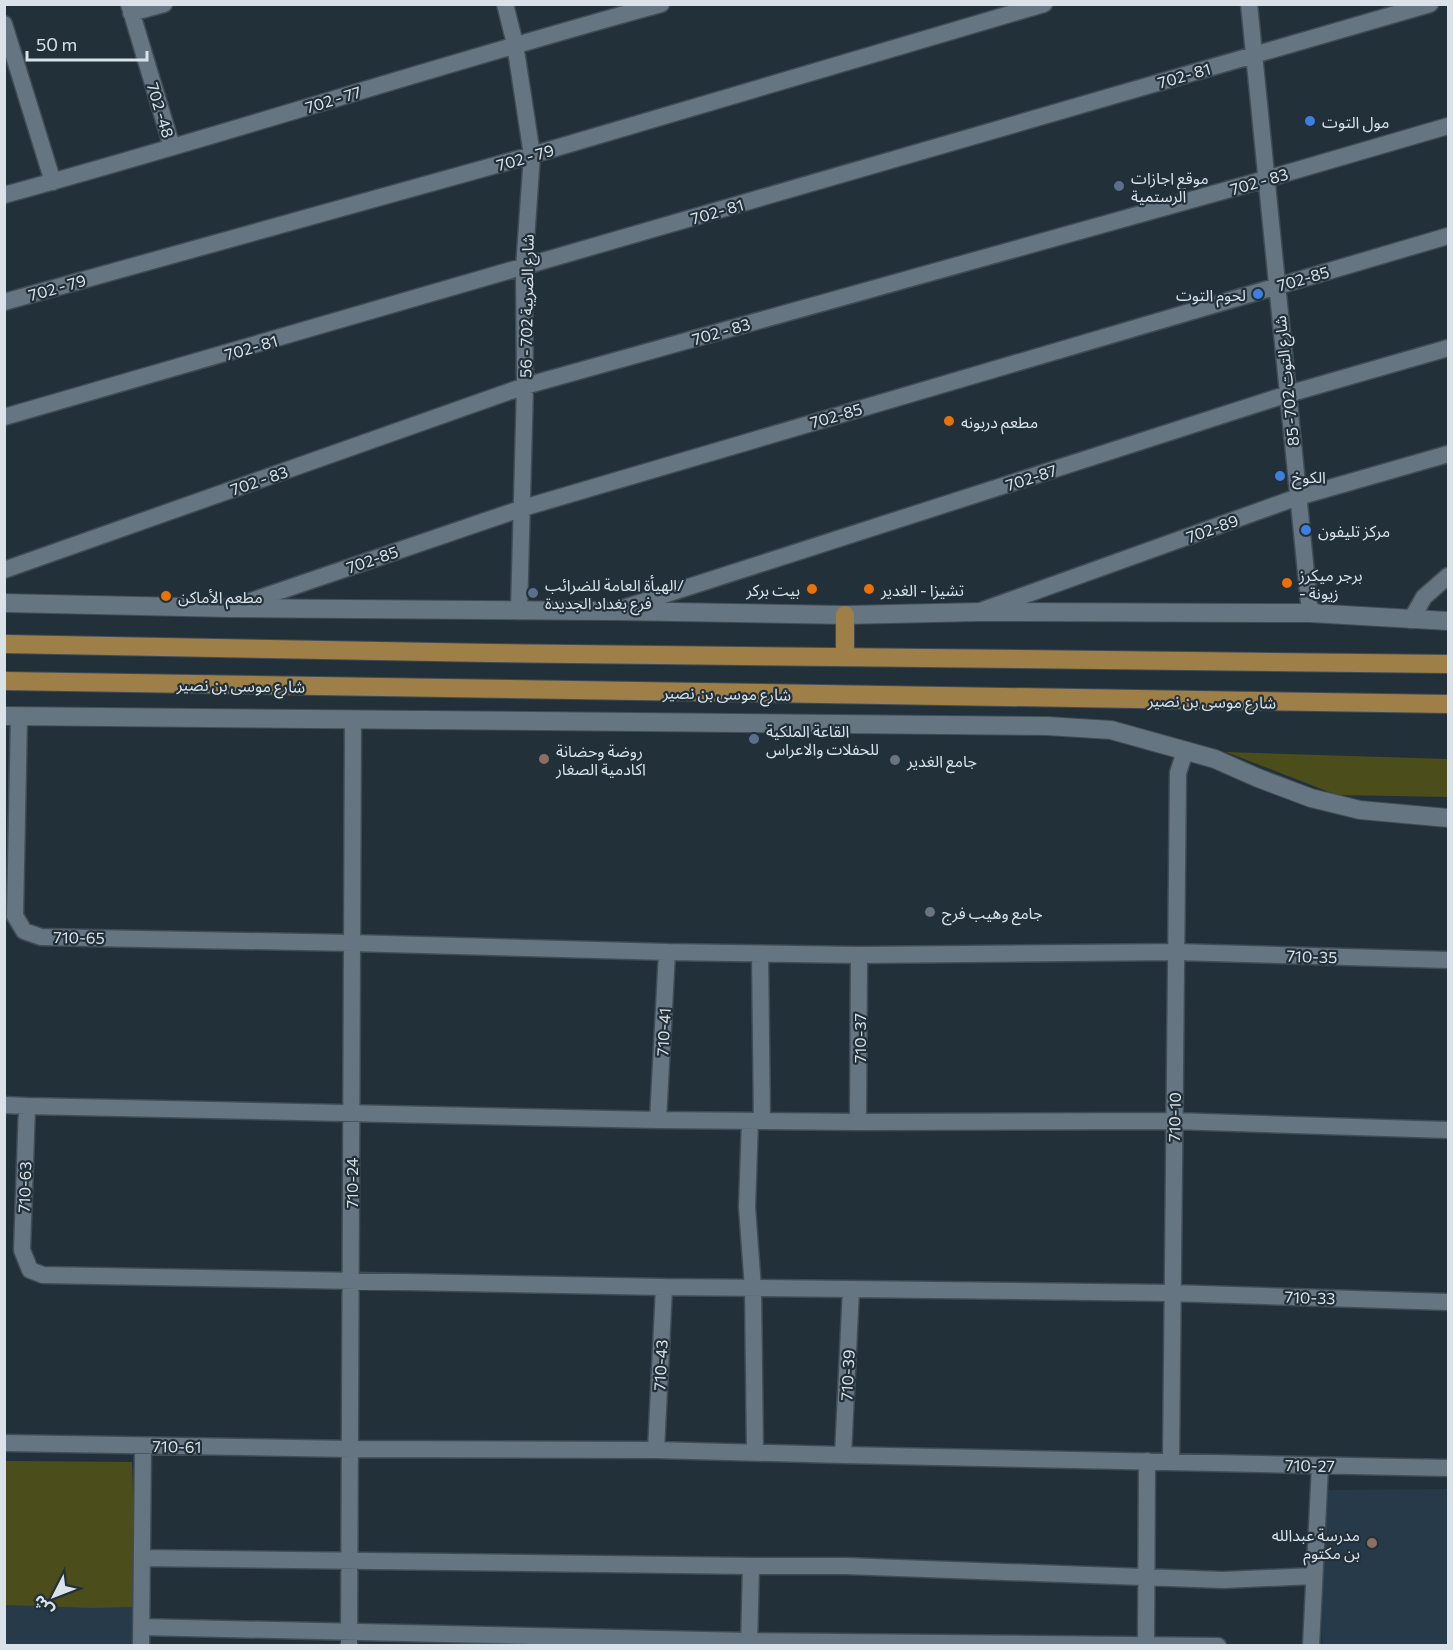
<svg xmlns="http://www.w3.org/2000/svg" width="1453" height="1650" font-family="Commissioner,'Noto Sans Arabic',sans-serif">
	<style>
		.built { fill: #263a49 }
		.green { fill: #4b4e1b }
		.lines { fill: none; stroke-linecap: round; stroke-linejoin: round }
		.minor-casing { stroke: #404c55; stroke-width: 19 }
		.tertiary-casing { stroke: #404c55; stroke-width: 20 }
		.primary-casing { stroke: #404c55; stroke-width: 20 }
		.minor { stroke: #657581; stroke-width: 16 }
		.tertiary { stroke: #657581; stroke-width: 18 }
		.primary { stroke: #9e7f48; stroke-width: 18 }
		.shop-dot { fill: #3f7fe0; stroke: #22303a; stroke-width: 2 }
		.service-dot { fill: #5c6f8a; stroke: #22303a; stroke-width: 2 }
		.food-dot { fill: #e8710a; stroke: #22303a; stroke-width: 2 }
		.education-dot { fill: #8d6e63; stroke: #22303a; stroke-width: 2 }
		.worship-dot { fill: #6b7280; stroke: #22303a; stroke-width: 2 }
		.labels { text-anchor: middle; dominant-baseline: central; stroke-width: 4.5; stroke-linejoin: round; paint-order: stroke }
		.street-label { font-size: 16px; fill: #d9e2e9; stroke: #22303a }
		.poi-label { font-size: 16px; fill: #d9e2e9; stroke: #22303a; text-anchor: start }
	</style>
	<rect width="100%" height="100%" fill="#22303a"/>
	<path class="built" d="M5 1461 132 1462 137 1645 5 1646Z
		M1448 1489V1645L1322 1646 1323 1490Z"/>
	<path class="green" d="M1226 752 1448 759V797L1337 795Z
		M5 1461 132 1462 136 1607 91 1608 5 1605Z"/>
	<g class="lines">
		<defs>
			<path id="minor" d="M129 4 172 147
				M505 4 515 44 532 155 524 268 525 386 519 611
				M1249 4 1310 613
				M131 13 164 4
				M4 24 53 182
				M4 195C224 135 441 64 661 4
				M4 302 532 155 1044 4
				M4 417 1430 4
				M4 570 525 386 1266 179 1448 126
				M236 606 523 508 1448 236
				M620 609 1288 394 1448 348
				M983 610 1298 497 1448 454
				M1411 620 1424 597 1448 576
				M667 952 859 955
				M760 954 762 1121
				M1448 960 1176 952 859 955 858 1122 1174 1121 1448 1130
				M4 1105 27 1106
				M658 1120 858 1122
				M750 1121 747 1207 753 1288 755 1453
				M664 1287 851 1289
				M1448 1302 1172 1293 851 1289 843 1455 1448 1468
				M4 1443 350 1449 656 1450 664 1287 43 1275 30 1270 22 1250 27 1106 658 1120 667 952 352 943 41 937 24 931 15 916 19 716
				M656 1450 843 1455
				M1171 1462 1178 773 1185 751
				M142 1558 751 1566
				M141 1627 749 1641 1218 1646
				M141 1646 143 1446
				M349 1646 353 721
				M749 1646 751 1566H846L1223 1580 1314 1576
				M1146 1646 1147 1461
				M1311 1646 1320 1466"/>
			<path id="tertiary" d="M4 603 229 608 615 611 845 615 979 612 1310 613 1448 621
				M4 716 1047 726 1111 730 1215 759 1258 778 1311 798 1360 810 1448 818"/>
			<path id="primary" d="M4 644 489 653 1448 664
				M845 657V615
				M4 681 1448 704"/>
		</defs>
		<use href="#minor" class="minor-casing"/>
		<use href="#tertiary" class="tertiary-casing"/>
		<use href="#primary" class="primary-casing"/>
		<use href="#minor" class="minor"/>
		<use href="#tertiary" class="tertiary"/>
		<use href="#primary" class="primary"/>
	</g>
	<g class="shop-dot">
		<circle cx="1310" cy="121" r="6"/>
		<circle cx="1258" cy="294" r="6"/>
		<circle cx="1280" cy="476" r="6"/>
		<circle cx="1306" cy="530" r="6"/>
	</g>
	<g class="service-dot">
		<circle cx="1119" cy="186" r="6"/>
		<circle cx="533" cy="593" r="6"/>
		<circle cx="754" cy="739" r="6"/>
	</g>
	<g class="food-dot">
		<circle cx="949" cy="421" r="6"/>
		<circle cx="1287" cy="583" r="6"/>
		<circle cx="812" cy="589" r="6"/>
		<circle cx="869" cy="589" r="6"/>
		<circle cx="166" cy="596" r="6"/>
	</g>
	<g class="education-dot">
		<circle cx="544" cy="759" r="6"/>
		<circle cx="1372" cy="1543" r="6"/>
	</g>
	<g class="worship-dot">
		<circle cx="895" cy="760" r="6"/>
		<circle cx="930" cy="912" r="6"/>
	</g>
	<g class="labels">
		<g class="street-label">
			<text transform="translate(1184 75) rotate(-16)">702- 81</text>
			<text transform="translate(333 99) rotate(-17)">702 - 77</text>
			<text transform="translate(161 110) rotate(73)">702 -48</text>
			<text transform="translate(525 157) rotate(-16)">702 - 79</text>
			<text transform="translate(1259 181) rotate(-16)">702 - 83</text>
			<text transform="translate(717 211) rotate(-16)">702- 81</text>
			<text transform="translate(1303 278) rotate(-16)">702-85</text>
			<text transform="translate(57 287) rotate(-16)">702 - 79</text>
			<text transform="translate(526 306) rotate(-89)">شارع الضريبة 702 - 56</text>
			<text transform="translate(721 331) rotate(-16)">702 - 83</text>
			<text transform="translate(251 347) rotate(-16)">702- 81</text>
			<text transform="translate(1286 381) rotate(-96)">شارع التوت 702- 85</text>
			<text transform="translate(836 415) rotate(-16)">702-85</text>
			<text transform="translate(1031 477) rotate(-18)">702-87</text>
			<text transform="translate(259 480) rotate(-19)">702 - 83</text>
			<text transform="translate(1212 528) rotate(-20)">702-89</text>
			<text transform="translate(372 559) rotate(-19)">702-85</text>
			<text transform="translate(241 685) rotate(1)">شارع موسى بن نصير</text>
			<text transform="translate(727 693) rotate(1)">شارع موسى بن نصير</text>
			<text transform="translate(1212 701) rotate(1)">شارع موسى بن نصير</text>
			<text transform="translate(79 937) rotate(1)">710-65</text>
			<text transform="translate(1312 956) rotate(2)">710-35</text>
			<text transform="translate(663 1032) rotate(-87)">710-41</text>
			<text transform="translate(859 1038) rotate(-90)">710-37</text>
			<text transform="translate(1174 1117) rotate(-89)">710-10</text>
			<text transform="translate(351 1183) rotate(-90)">710-24</text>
			<text transform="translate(24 1187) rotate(-88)">710-63</text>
			<text transform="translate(1310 1297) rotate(2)">710-33</text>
			<text transform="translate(660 1365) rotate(-87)">710-43</text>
			<text transform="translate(847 1375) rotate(-87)">710-39</text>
			<text transform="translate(177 1446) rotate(1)">710-61</text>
			<text transform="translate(1310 1465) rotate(1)">710-27</text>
		</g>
		<g class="poi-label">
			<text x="1322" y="121">مول التوت</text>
			<text x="1131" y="177">موقع اجازات<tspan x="1131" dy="18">الرستمية</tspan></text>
			<text x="1246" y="294" text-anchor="end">لحوم التوت</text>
			<text x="961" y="421">مطعم دربونه</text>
			<text x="1292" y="476">الكوخ</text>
			<text x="1318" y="530">مركز تليفون</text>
			<text x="1299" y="574">برجر ميكرز<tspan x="1299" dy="18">- زيونة</tspan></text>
			<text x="545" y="584">الهيأة العامة للضرائب/<tspan x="545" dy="18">فرع بغداد الجديدة</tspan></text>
			<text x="800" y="589" text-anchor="end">بيت بركر</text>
			<text x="881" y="589">تشيزا - الغدير</text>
			<text x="178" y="596">مطعم الأماكن</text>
			<text x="766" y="730">القاعة الملكية<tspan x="766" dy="18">للحفلات والاعراس</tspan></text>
			<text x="556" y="750">روضة وحضانة<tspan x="556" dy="18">اكادمية الصغار</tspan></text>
			<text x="907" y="760">جامع الغدير</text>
			<text x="942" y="912">جامع وهيب فرج</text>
			<text x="1360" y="1534" text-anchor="end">مدرسة عبدالله<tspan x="1360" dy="18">بن مكتوم</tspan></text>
		</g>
	</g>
	<rect width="1453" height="1650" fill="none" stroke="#d9e2e9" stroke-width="12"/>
	<g transform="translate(54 1596) rotate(228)" stroke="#22303a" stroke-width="4.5" paint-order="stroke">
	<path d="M0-4.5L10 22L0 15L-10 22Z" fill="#d9e2e9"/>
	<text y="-9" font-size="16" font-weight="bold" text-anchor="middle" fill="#d9e2e9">ش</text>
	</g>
	<path d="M27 51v9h120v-9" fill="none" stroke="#d9e2e9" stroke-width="3"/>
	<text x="36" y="51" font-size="18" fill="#d9e2e9" stroke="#22303a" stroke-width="4.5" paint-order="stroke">50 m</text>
</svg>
